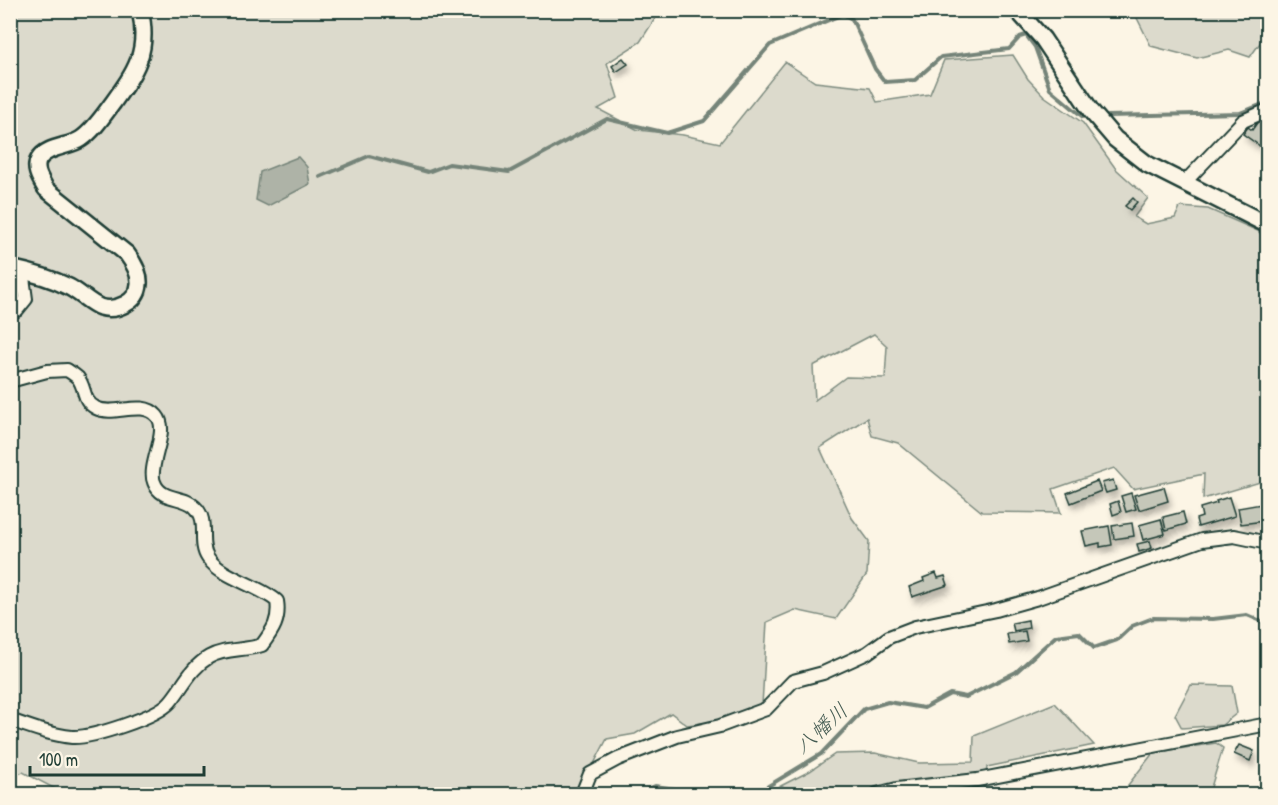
<svg xmlns="http://www.w3.org/2000/svg" width="1278" height="805" font-family="'Patrick Hand','Klee One',sans-serif">
	<style>
		.green { fill: #dcdacc; stroke: #7e8c80; stroke-width: 1.5; fill-rule: evenodd }
		.water { fill: #aeb3a7; stroke: #758479; stroke-width: 1.5 }
		.lines { fill: none; stroke-linecap: round; stroke-linejoin: round }
		.stream { stroke: #758479; stroke-width: 4 }
		.building { fill: #c5c7b9; stroke: #1f3d34; stroke-width: 1.5; filter: url(#shadow) }
		.minor-casing { stroke: #1f3d34; stroke-width: 16 }
		.major-casing { stroke: #1f3d34; stroke-width: 20 }
		.minor { stroke: #fcf5e5; stroke-width: 12 }
		.major { stroke: #fcf5e5; stroke-width: 15 }
		.labels { text-anchor: middle; dominant-baseline: central; stroke-width: 5; stroke-linejoin: round; paint-order: stroke }
		.water-label { font-size: 21px; font-style: italic; fill: #435a51; stroke: #fcf5e5 }
	</style>
	<defs>
		<filter id="shadow"><feDropShadow dx="3" dy="5.5" stdDeviation="3" flood-color="#0004"/></filter>
	</defs>
	<rect width="100%" height="100%" fill="#fcf5e5"/>
	<filter id="ink" filterUnits="userSpaceOnUse"><feTurbulence type="fractalNoise" baseFrequency=".0167" numOctaves="2"/><feDisplacementMap in="SourceGraphic" scale="12" xChannelSelector="R" yChannelSelector="G"/><feConvolveMatrix kernelMatrix="1 2 1 2 8 2 1 2 1" color-interpolation-filters="sRGB"/></filter>
	<g filter="url(#ink)">
		<path class="green" d="M1136 10 1262 11 1265 36 1250 57 1229 50 1197 58 1151 46 1135 14Z
			M11 11H660L640 42 607 63 618 98 598 109 638 130 683 135 720 143 785 62 815 82 870 88 877 102 930 94 944 60 1013 55 1028 79 1044 96 1083 123 1116 169 1148 198 1134 217 1146 224 1175 218 1180 207 1208 209 1258 231 1267 240V337L1261 346 1267 357V480L1203 499 1204 474 1133 489 1114 468 1053 489 1061 513 982 512 898 443 872 436 867 418 820 448 852 518 869 541 867 574 836 619 795 610 767 622 762 705 720 721 687 725 671 713 635 734 607 739 578 794H72L63 793 23 772 11 777ZM874 334 887 346 885 378 846 377 815 400 813 366Z
			M1191 685 1232 686 1237 713 1222 725 1182 728 1175 715Z
			M1055 703 1094 745 987 767 984 788 991 794H765L810 771 835 754 875 753 919 763 973 762 974 736Z
			M1216 743 1223 748 1209 794H1127L1128 785 1153 753Z"/>
		<path class="water" d="M298 157 307 167 310 184 268 206 256 200 260 172Z"/>
		<g class="lines">
			<path class="stream" d="M836 10 852 19 875 69 885 82 915 80 941 57 1009 49 1020 37 1026 35 1035 47 1050 89 1083 117
				M1108 116 1240 113 1265 103
				M320 177 369 156 428 172 449 164 509 172 607 119 667 133 704 121 770 45 843 14
				M636 794 655 786 682 790 688 794
				M755 794 821 754 864 709 888 702 924 708 950 694 966 697 1016 672 1056 636 1079 633 1094 648 1117 640 1132 626 1153 618 1213 619 1247 615 1268 624"/>
		</g>
		<path class="building" d="M623 58 628 64 616 72 612 66Z
			M1259 120 1268 125V135L1260 146 1243 134 1248 127 1252 130Z
			M1133 198 1137 202 1130 210 1125 206Z
			M1113 480 1116 490 1106 493 1102 483Z
			M1097 481 1101 491 1071 503 1067 493Z
			M1164 487 1168 501 1139 510 1134 495Z
			M1131 493 1136 509 1126 512 1121 496Z
			M1229 497 1235 516 1198 527 1196 519 1202 517 1200 508 1217 503 1216 501Z
			M1118 501 1121 512 1113 515 1110 504Z
			M1261 504 1264 521 1241 524 1238 508Z
			M1263 504H1268V528H1266Z
			M1183 512 1186 524 1166 530 1163 517Z
			M1161 519 1165 534 1143 540 1139 525Z
			M1132 523 1134 536 1114 539 1112 526Z
			M1109 526 1112 545 1100 547V543L1086 546 1082 531Z
			M1150 541 1152 548 1139 552 1137 544Z
			M936 573 938 578 945 576 948 585 912 597 909 587 924 581 923 578Z
			M1028 620 1029 628 1014 631 1012 623Z
			M1025 631 1027 641 1009 644 1007 634Z
			M1239 745 1254 751 1250 761 1234 754Z"/>
		<g class="lines">
			<defs>
				<path id="minor" d="M1184 183 1243 121 1268 110
					M10 312 17 310 26 299 22 270
					M10 381 47 371 67 370C70 372 75 375 78 378 86 388 82 401 96 408 114 417 142 399 157 416 170 431 147 465 154 482 161 502 184 495 195 507 210 521 197 542 208 558 221 577 258 585 277 601 280 620 273 630 262 645 245 651 225 648 209 657 190 668 183 687 170 702 157 717 92 738 72 737 51 735 30 727 10 720
					M582 794 590 774 618 759 677 736 720 726 766 709 793 681 823 673 867 653 889 637 915 627 996 610 1038 598 1202 540 1234 536 1268 543
					M877 794 897 789 977 780 1268 724"/>
				<path id="major" d="M1017 10 1043 39 1091 111 1115 139 1147 164 1268 225
					M10 268C29 272 51 278 69 287 79 292 91 304 100 307 116 312 138 302 139 284 140 273 133 262 127 254L46 189C41 180 33 169 39 159 47 146 69 147 81 139 93 131 103 116 112 104 135 72 150 52 140 10"/>
			</defs>
			<use href="#minor" class="minor-casing"/>
			<use href="#major" class="major-casing"/>
			<use href="#minor" class="minor"/>
			<use href="#major" class="major"/>
		</g>
	</g>
	<g class="labels">
		<g class="water-label">
			<text transform="translate(821 728) rotate(-42)">八幡川</text>
		</g>
	</g>
	<rect width="1278" height="805" fill="none" stroke="#fcf5e5" stroke-width="36"/>
	<rect x="18" y="18" width="1242" height="769" fill="none" stroke="#1f3d34" stroke-width="2" filter="url(#ink)"/>
	<path d="M30 766v9h174v-9" fill="none" stroke="#1f3d34" stroke-width="3"/>
	<text x="39" y="766" font-size="18" fill="#1f3d34" stroke="#fcf5e5" stroke-width="4.5" paint-order="stroke">100 m</text>
</svg>
